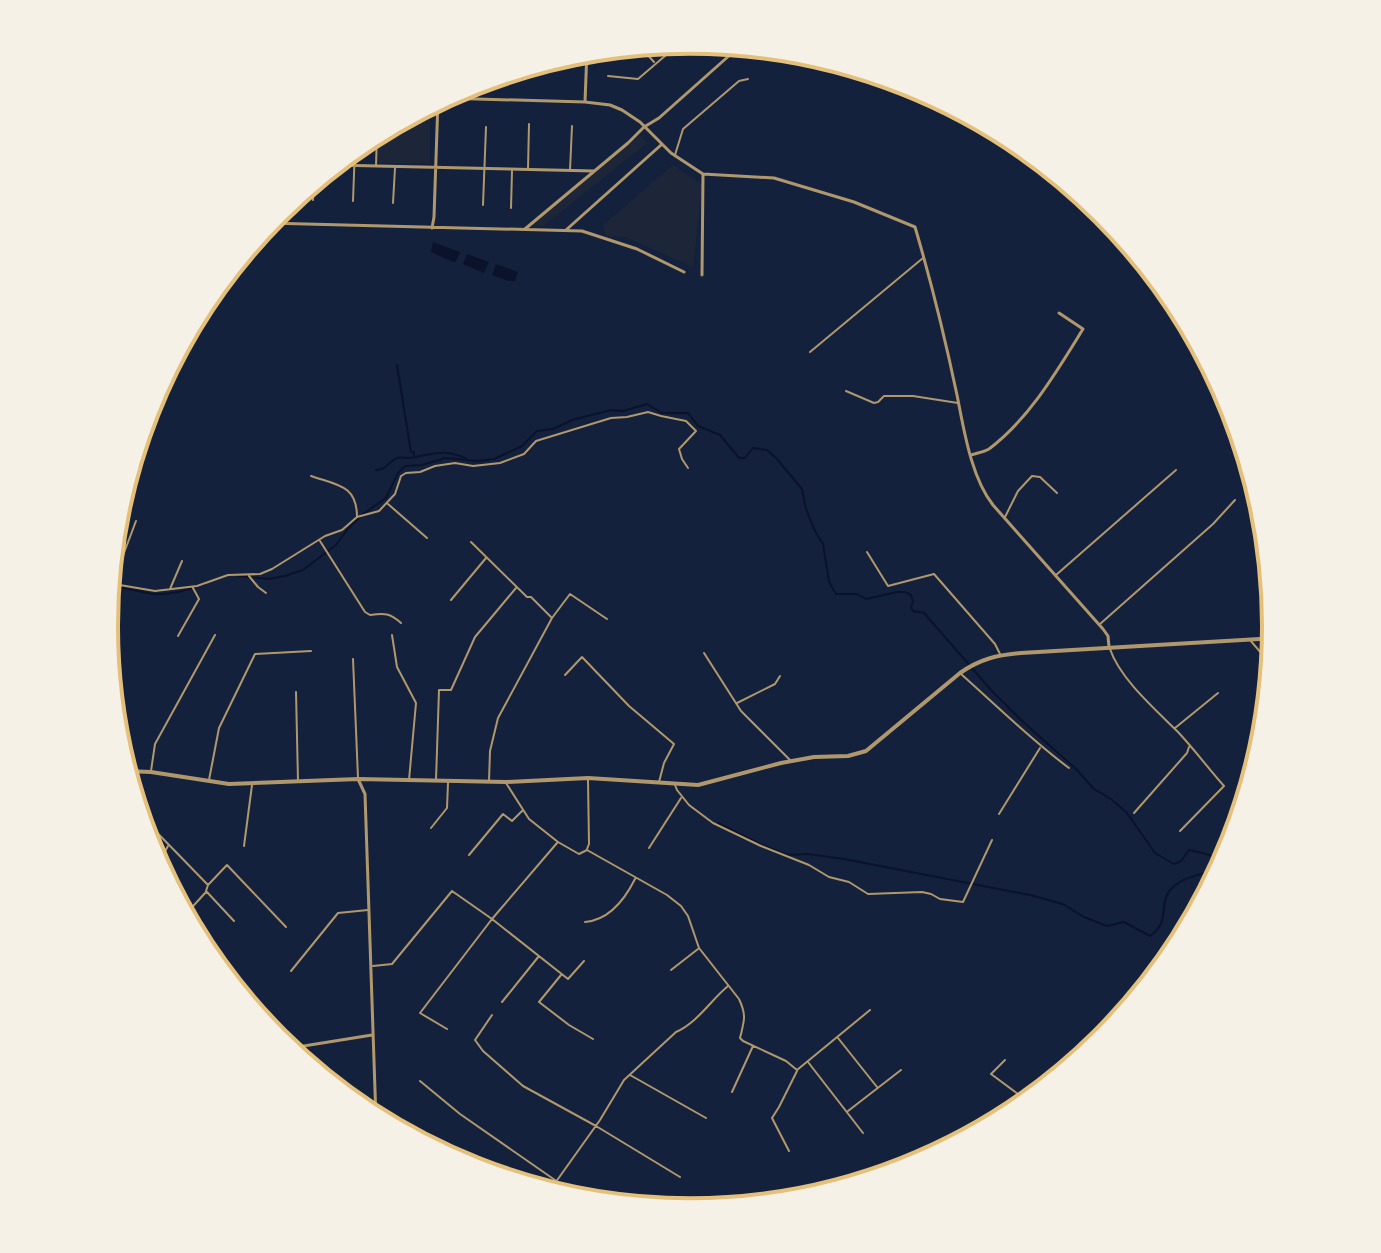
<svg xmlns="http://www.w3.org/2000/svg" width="1381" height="1253" font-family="Poppins,sans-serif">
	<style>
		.green { fill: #1d2539 }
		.water { fill: #0b132b }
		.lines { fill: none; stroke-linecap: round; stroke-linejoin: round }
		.stream { stroke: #0b132b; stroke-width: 2 }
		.service { stroke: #b1986c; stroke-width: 2 }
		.minor { stroke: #b1986c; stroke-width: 3 }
		.tertiary { stroke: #b1986c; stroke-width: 4 }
		.rim { fill: none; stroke: #e5c07b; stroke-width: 4 }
	</style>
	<rect width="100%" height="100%" fill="#14213d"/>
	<path class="green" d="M427 106H430V163H377L376 133Z
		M639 135 647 143 543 226 532 225Z
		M673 165 702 185 693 267 625 237 606 236 603 225Z"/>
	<path class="water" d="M433 242 460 252 456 262H453L431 252Z
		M467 254 489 262 484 273 463 264Z
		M496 264 518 272 515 281H508L492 275Z"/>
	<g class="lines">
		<path class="stream" d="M397 365 411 452H414V455
			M376 470C389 469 387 462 397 458 401 457 407 458 410 458 433 454 445 448 467 459
			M238 576 268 579 285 576 303 570 336 545 347 530 363 514 386 498 398 473 405 466 422 465 445 458 478 461 494 459 522 446 537 431 553 429 572 420 611 410 623 411 647 404 662 413H688L698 426 720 435 739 458H745L753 448 767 450 777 459 802 489 806 509 815 531 823 544 829 582 836 594H857L866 599 897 592H905L911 595 913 602 911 607 913 611 924 613 992 691 1021 720 1076 769 1094 789 1111 799 1127 813 1155 853 1174 864 1181 861 1189 850C1200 852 1216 857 1226 862
			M108 587C124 586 138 592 153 594 170 595 189 590 205 584
			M718 823 758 843 787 855 808 854 844 859 1030 895 1063 904 1084 917 1107 926 1124 922 1150 936C1169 923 1160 910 1167 895 1176 876 1207 874 1224 867"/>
		<path class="service" d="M639 45 654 62
			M608 76 638 79 679 44
			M675 155 683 129 739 81 748 79
			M376 166 377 132
			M528 169 529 124
			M570 170 572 126
			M313 200 314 181
			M353 201 355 147
			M393 203 395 168
			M483 205 486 127
			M511 208 512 171
			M810 352 923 258
			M159 382 181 345 187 331
			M846 391 874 403 878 402 884 396H913L958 403
			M311 476C337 485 357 485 357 517
			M388 504 427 538
			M1005 517 1018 491 1032 476 1040 477 1057 493
			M320 541 365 612 370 615C385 613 390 613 401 623
			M471 542 527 597H531L551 617
			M867 552 888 586 934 574 995 644 1000 654
			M1056 575 1176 470
			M249 576 258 587 266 593
			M113 582 136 521
			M108 583 155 591 197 586 228 575 260 574 272 569 325 536 342 530 357 517 379 511 395 494 401 476 406 473 420 472 435 466 455 463 473 466 500 463 524 454 536 441 611 418 627 417 648 412 661 416 686 421 696 431 679 449 682 459 688 468
			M170 589 182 561
			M1266 599 1272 580
			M451 600 486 558
			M1100 624 1213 524 1235 500
			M392 635 397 667 416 703 409 780
			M178 636 199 599 193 588
			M1250 640 1273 667
			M1110 649C1120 679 1156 710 1178 732 1194 749 1208 768 1224 786L1180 831
			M704 653 741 711 790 760
			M353 659 358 778
			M961 674C997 706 1031 740 1069 768
			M565 675 582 657 629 706 674 744 664 763 659 782
			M296 692 298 781
			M737 703 775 684 780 676
			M1175 728 1218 693
			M117 746 127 727
			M151 771 155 744 215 635
			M209 780 219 728 255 654 311 651
			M436 780 439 690H451L475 637 516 588
			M489 781 490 751 498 718 552 618 570 594 607 619
			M506 783 529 819 558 842 579 854 587 850 667 895 681 906 688 916 699 948 739 999C747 1016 744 1021 740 1038L743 1041 786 1061 797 1070 870 1010
			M675 785 677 790 689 805 713 823 761 846 809 865 829 877 849 882 868 894 922 892 931 894 940 899 963 902 992 840
			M137 812 208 885
			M1134 813 1187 753 1189 747
			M999 814 1040 748
			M431 828 447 808 448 783
			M144 836 150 826
			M244 846 252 785
			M649 848 681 798
			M587 849 589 844 588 780
			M469 855 503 814 512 821 522 811
			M157 866 168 846
			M184 916 206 892
			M234 921 206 891 208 885 227 865 286 927
			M585 922C609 920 625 899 635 879
			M373 966 392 964 452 891 492 919 568 979 584 961
			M671 970 698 949
			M291 971 338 913 368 910
			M561 975 539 1002 569 1025 593 1039
			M502 1002 539 956
			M492 1015 475 1040 483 1051 523 1086 596 1126 680 1177
			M447 1029 420 1013 492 919 557 843
			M838 1038 877 1087
			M1005 1060 991 1074 1030 1103
			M808 1062 863 1133
			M630 1075 706 1118
			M420 1081 460 1114 588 1203
			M732 1092 753 1046
			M848 1111 901 1070
			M789 1151 772 1118 779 1107 797 1071
			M548 1193 600 1120 624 1080 676 1032C698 1022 710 1001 728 986"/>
		<path class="minor" d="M719 43 731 54
			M442 98 585 102 610 105 622 110 640 122 671 153 703 174 774 178 854 202 915 227C931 281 945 338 957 395 964 430 971 477 993 505L1103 629 1108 636 1109 647
			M585 102 587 50
			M333 165 594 171
			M267 223 582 231 637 249 684 272
			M432 228 434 217 438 100
			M525 229 628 143 644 127 659 118 731 54 743 45
			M566 230 661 145
			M702 275 703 174
			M971 455C977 453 984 452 989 449 1029 419 1057 371 1083 329L1059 313
			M358 779 365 794 376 1120
			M285 1049 372 1035"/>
		<path class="tertiary" d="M125 771 151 772 229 784 358 779 506 782 588 778 698 785 781 763 814 757 848 756 866 751 960 673C980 659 997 655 1021 653L1276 638"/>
	</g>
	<path d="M0 0H1381V1253H0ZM118 626a572 572 0 1 1 1144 0a572 572 0 1 1-1144 0Z" fill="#f6f1e7" fill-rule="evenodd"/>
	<path class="rim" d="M118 626a572 572 0 1 1 1144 0a572 572 0 1 1-1144 0Z"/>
</svg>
